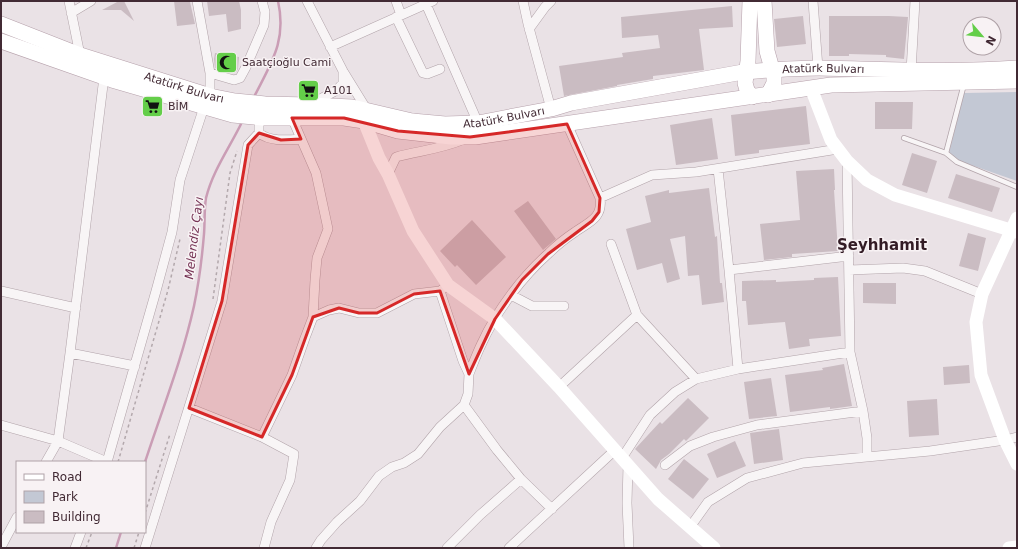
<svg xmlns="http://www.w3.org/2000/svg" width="1018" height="549" font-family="'DejaVu Sans',sans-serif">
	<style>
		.green { fill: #c3c8d4 }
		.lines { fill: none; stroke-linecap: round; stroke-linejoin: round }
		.stream { stroke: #ca9db5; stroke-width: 2.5 }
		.building { fill: #cabcc2 }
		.lane-casing { stroke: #b1a3a9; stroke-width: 6 }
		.street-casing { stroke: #b1a3a9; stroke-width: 10 }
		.primary-casing { stroke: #b6a1ab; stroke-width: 16 }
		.path { stroke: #b3a8ac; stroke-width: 1.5; stroke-dasharray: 3 3; stroke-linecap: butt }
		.lane { stroke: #f8f5f6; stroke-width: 4.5 }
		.street { stroke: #f8f5f6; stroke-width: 9 }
		.secondary { stroke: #fff; stroke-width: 13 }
		.primary { stroke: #fff; stroke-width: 15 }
		.marked { fill: #d62828; fill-opacity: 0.2; stroke: #d62828; stroke-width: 3; stroke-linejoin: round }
		.labels { text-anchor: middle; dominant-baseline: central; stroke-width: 3; stroke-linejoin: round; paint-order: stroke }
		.poi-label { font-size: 11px; fill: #422a34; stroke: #f8f2f4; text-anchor: start }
		.street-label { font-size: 11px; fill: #422a34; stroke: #f8f2f4 }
		.water-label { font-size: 12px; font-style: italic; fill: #763455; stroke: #f8f2f4 }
		.district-label { font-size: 15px; font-weight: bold; fill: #331c25; stroke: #f8f2f4 }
	</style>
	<rect width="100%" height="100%" fill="#eae2e6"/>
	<path class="green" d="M1017 92V181L948 157 964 93Z"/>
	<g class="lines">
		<path class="stream" d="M254 97C271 63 287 41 278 1
			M145 462C162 410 182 360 194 306 199 282 202 258 204 234 205 222 204 210 206 198 213 170 230 147 242 122
			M116 548 121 532"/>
	</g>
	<path class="building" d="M119 1H124L134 21 121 10H102Z
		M174 1 190 2 195 24 177 26Z
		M207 1H239L241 10V29L228 32 226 14 209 16Z
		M732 6 733 27 699 29 704 70 653 76V79L617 85V86L564 96 559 66 623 57 622 53 660 48 658 35 622 38 621 17Z
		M803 16 806 44 777 47 774 19Z
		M829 16H889L908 17 904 59 886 57V55L849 54V56H829Z
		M215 53 239 57 238 69 236 72 215 68 214 59Z
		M875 102H913L912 129H875Z
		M806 106 810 144 759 150V153L735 156 731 115Z
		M712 118 718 159 676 165 670 125Z
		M912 153 937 161 927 193 902 185Z
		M834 169 835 190H834L838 251 792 254V257L764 260 760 224 800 220 796 171Z
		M956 174 1000 188 992 212 948 198Z
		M709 188 715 237 717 236 720 283H722L724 302 702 305 699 275 688 276 685 236 670 239 680 279 667 283 662 263 637 270 626 229 651 222 645 196 669 190V193Z
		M528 201 556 239 543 250 514 211Z
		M472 220 506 257 476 285 457 265 455 267 440 251Z
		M968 233 986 238 978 271 959 266Z
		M838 277 841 336 809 339 810 346 789 349 785 322 748 325 746 301H742V281L776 280V282L814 280V278Z
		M863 283H896V304L863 303Z
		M844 364 852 406 830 409V407L790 412 785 375 823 370 822 368Z
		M969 365 970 383 944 385 943 367Z
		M771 378 777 416 749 419 744 382Z
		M688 398 709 418 686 441 684 439 669 454 661 460 656 469 635 449 660 422 662 424Z
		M937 399 939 435 909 437 907 401Z
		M779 429 783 460 754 464 750 433Z
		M735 441 746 466 717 478 707 454Z
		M684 459 709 479 693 499 668 479Z"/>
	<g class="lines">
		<defs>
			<path id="lane" d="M904 138 946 153 957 162 1017 187
				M946 153 964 84"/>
			<path id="street" d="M69 1 80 55
				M197 1 210 73V96
				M307 1 343 71 367 110
				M396 1 401 15
				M523 1 528 24 551 109
				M813 1 818 68
				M426 4 478 123
				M71 13 91 1
				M396 17 423 73 427 74 440 69
				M529 29 545 7 551 1
				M330 47 433 1
				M911 71 915 1
				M210 73 234 80 240 78 246 67 264 25 265 12 262 1
				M311 104 337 90 343 83V71
				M259 126V133C270 142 288 140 301 139
				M847 161 850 352 863 411 867 438V457
				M718 169 729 270 738 369
				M388 174 396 157C418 151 441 149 462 140
				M600 198 652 175 696 172 838 149
				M611 244 637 315 696 379
				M729 270 849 256
				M849 270 903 268 925 271 982 294
				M1 291 76 308
				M511 295 532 306H564
				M313 317 329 310 339 308 359 313H377L414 294 440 291
				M70 353 135 366
				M469 374C473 364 477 353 482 343 497 310 522 277 549 253 557 245 566 238 575 232 589 222 603 218 600 198L567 124
				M559 387 637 315
				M464 405 497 450 521 479 552 509
				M189 408 262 437
				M1 425 58 441 107 462
				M622 458 650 415 675 392 696 379 738 369 850 352
				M46 462 58 441 70 353 104 77
				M107 462 156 291 172 232 180 180 204 107
				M628 465 627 503 629 548
				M665 465 690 446 713 437 757 425 863 411
				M690 527 708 502 747 478 803 463 930 451 1005 440 1017 437
				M1 547 17 517
				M75 548 81 532
				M145 548 222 301 248 145 259 133
				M264 548 271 522 290 480 294 454 262 437 292 375 305 338 313 317 315 280 317 258 328 229 316 173 292 118
				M316 548 321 540 337 522 360 501 379 476 392 467 404 463 418 454 440 427 464 405 468 394 469 374 463 361 440 291 448 285
				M447 548 480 515 521 479
				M509 548 615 450"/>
			<g id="primary">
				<path d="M750 1 748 61 745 83 747 90 752 97"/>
				<path d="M764 1 767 51 774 76V83L768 95"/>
				<path id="s1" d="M1 24 80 55 210 96 235 101 265 104 309 105 352 107 412 121 445 124 478 123 551 109 571 103 743 72C768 70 794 68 819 68 885 69 951 73 1017 68"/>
				<path d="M1 41 112 80 233 115 263 118H344L364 121 398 131 451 137H475L831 85 1017 81"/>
			</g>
		</defs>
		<use href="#lane" class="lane-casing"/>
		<use href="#street" class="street-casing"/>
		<use href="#primary" class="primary-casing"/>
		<path class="path" d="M213 299 230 173 237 151
			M118 462 168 290 180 239
			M145 513 170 434
			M86 548 92 532
			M134 548 139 532"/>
		<use href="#lane" class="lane"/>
		<use href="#street" class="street"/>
		<path class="secondary" d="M811 88 831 140 847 161 867 180 895 195 1017 232
			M364 121 379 158 388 174 413 231 448 285 495 319 559 387 658 499 714 548
			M1017 218 982 294 976 322 981 375 1005 440 1017 464
			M1009 548 1017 547"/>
		<use href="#primary" class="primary"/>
	</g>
	<path class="marked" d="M292 118H344L398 131 470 137 567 124 600 198 599 212 592 221 548 254 522 280 495 319 469 374 440 291 414 294 377 313H359L339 308 313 317 292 375 262 437 189 408 222 301 248 145 259 133 281 140 301 139Z"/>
	<defs>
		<symbol id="mosque-square" viewBox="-11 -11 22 22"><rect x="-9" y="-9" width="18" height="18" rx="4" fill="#64ce49" stroke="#f8f2f4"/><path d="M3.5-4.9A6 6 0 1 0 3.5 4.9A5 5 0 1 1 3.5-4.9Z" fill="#111"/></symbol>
		<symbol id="supermarket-square" viewBox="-11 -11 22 22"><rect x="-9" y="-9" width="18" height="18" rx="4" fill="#64ce49" stroke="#f8f2f4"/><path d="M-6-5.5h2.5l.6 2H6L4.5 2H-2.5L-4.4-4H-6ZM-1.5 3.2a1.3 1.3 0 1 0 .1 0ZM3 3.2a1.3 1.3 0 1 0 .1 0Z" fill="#111"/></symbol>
	</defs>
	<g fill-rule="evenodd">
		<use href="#mosque-square" x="214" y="50" width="25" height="25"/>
		<use href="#supermarket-square" x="296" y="78" width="25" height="25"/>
		<use href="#supermarket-square" x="140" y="94" width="25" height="25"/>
	</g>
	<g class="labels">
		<g class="poi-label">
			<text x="242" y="62">Saatçioğlu Cami</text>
			<text x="324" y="90">A101</text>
			<text x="168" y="106">BİM</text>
		</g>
		<g class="street-label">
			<text stroke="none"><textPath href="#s1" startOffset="842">Atatürk Bulvarı</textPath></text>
			<text stroke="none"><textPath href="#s1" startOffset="194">Atatürk Bulvarı</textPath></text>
			<text stroke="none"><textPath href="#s1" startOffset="518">Atatürk Bulvarı</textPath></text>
		</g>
		<g class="water-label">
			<text transform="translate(194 238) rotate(-83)">Melendiz Çayı</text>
		</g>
		<g class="district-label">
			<text x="882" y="245">Şeyhhamit</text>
		</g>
	</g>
	<rect width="1018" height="549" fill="none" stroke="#422a34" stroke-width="4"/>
	<rect x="16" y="461" width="130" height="72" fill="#f8f2f4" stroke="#afa2a7"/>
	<rect x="24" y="474" width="20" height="6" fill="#ffffff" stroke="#afa2a7"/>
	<text x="52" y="481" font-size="12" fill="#422a34">Road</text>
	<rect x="24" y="491" width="20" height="12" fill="#c3c8d4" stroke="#afa2a7"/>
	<text x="52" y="501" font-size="12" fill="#422a34">Park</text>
	<rect x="24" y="511" width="20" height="12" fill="#cabcc2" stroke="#afa2a7"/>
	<text x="52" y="521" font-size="12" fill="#422a34">Building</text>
	<g transform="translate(982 36) rotate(118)"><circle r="19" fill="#f8f2f4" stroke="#afa2a7"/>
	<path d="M0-3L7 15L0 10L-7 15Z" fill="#64ce49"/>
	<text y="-6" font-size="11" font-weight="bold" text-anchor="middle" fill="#422a34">N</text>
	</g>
</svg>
